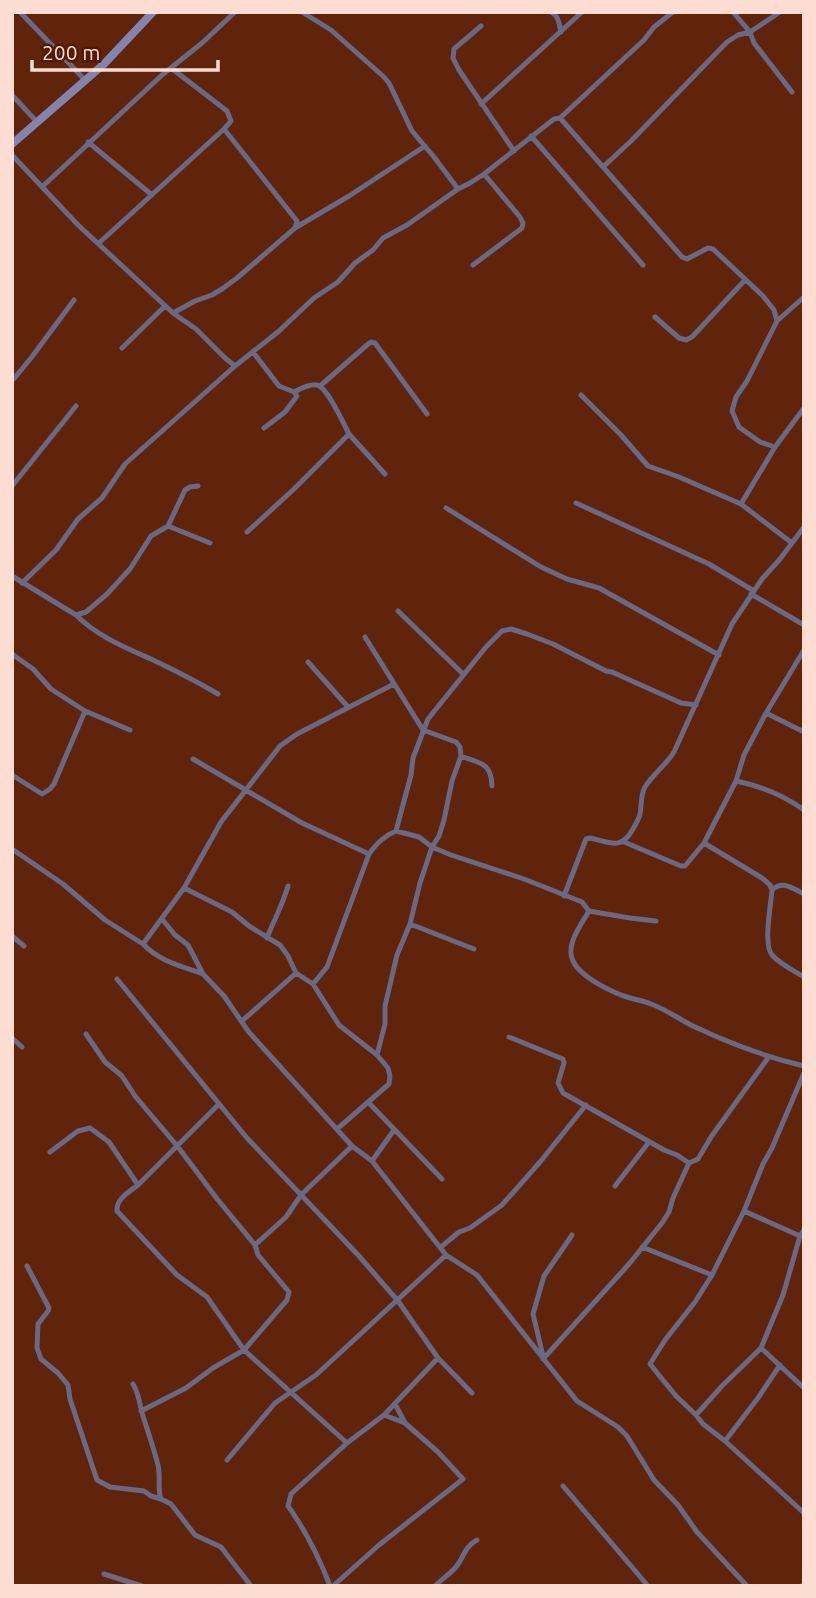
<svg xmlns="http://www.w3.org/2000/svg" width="816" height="1598" font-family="Ubuntu,sans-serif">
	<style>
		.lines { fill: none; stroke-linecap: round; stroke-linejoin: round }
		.street { stroke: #676985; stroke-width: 5 }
		.secondary { stroke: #8084af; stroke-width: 8 }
	</style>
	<rect width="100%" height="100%" fill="#60240a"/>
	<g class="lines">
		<path class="street" d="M20 12 85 80
			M302 12 331 30 384 77 389 83 412 131 434 157 458 189
			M551 12C559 16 559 24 561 32
			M733 12 750 32 754 43 792 92
			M481 26 454 49 453 58 459 70 514 151
			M12 95 37 122
			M481 104 582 12
			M560 118 682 257 687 259 708 248 713 249 763 296 774 310 777 321
			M531 136 643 265
			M88 142 152 195
			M12 155 78 225 173 313 196 329 225 358 235 366
			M603 167 631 141 727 42 738 35 750 32 780 12
			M43 186 162 75 202 43 235 12
			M295 228 349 196 425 146
			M99 243 224 129 231 121 227 111 218 104 171 68
			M473 265 522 228 523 223 520 217 484 174
			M173 313 195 301 212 295 222 289 237 278 295 228 297 221 293 216 224 129
			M655 317 679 338 686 340 692 337 745 280
			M122 348 165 306
			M253 352 279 386 294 392 297 396 285 412 264 428
			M12 381 31 358 74 300
			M320 386 367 345 371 342 375 343 427 414
			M581 395 621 435 648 466 679 477 741 504 792 543
			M349 434 385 474
			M775 447 760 442 739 427 732 411 736 397 747 381 777 321 804 297
			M12 486 76 406
			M576 503 709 564 754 591
			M741 504 775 447 804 408
			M446 508 541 567 567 579 599 588 719 655
			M168 526 210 543
			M247 532 294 489 349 434C344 424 327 387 317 385 310 383 300 389 294 392
			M12 576 76 615 86 612 107 594 130 569 151 536 168 526 185 490 190 487 198 486
			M22 583 56 550 78 519 102 498 125 464 235 366 279 331 314 298 338 282 355 263 373 250 383 238 407 225 458 189 470 183 484 174 554 119 560 118 644 40 654 27 673 12
			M751 594 804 625
			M398 611 463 674
			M76 615C97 636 124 647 151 659 174 670 196 681 218 694
			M365 637 423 730 456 742 460 747 461 756 452 781 444 820 439 836 432 847 420 883 410 924 397 955 385 1006V1024L377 1055
			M12 654 33 669 51 689 85 711 130 730
			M308 662 348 707
			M766 713 804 732
			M461 756C481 764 491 762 492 786
			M193 759 302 823 369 854
			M12 775 42 794 50 789 54 784 85 711
			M736 781C761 786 783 795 804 810
			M396 831 411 775 413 758 428 719 486 647 502 631 511 629 527 634 553 644 606 671 612 672 681 703 696 705
			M624 842 681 866H685L704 843 736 781 744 755 766 713 804 650
			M704 843 762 878 770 885 772 890C771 905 763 944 772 955 780 964 794 971 804 977
			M12 849 63 884 105 920 143 944 184 888 221 822 280 746 297 734 394 684
			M184 888 232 912 249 926 280 945 288 956 296 973 313 984 339 1025 377 1055 388 1068 390 1076 389 1084 337 1129
			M772 890C783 880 792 888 804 894
			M564 896 586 839 590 838C610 842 621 851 633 829 635 825 639 819 640 814 642 805 640 796 645 787 653 774 666 765 674 752L732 624 762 579 780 559 804 527
			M589 911 630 918 656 921
			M162 919 175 935 188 945 203 974 224 996 248 1031 265 1050 352 1146 372 1161 446 1255 477 1275 577 1401 618 1427 627 1436 654 1480 678 1505 697 1532 747 1586
			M410 924 474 949
			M12 936 24 946
			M267 938C274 920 283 904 288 886
			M143 944C159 961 181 966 203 974
			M117 979 247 1138 359 1256 398 1301 438 1358 472 1393
			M313 984 327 967 369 854C377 843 384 836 396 831L419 837 432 847 451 855 524 879 582 902 589 911C581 925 565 945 573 961 580 977 613 993 630 998 637 1000 644 1001 651 1004 665 1009 679 1019 693 1026 729 1043 765 1057 804 1066
			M242 1021 296 973
			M86 1034 105 1062 122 1076 135 1096 178 1147 218 1200 255 1245 258 1255 289 1292 287 1300 244 1350 213 1368 186 1388 141 1411
			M509 1037 563 1059 564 1063 558 1083 563 1093 664 1150 677 1155 689 1163
			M12 1038 22 1047
			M804 1073 772 1148 763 1164 744 1211 712 1275 695 1302 665 1340 650 1364 676 1396 696 1415 703 1424 725 1441 804 1513
			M369 1103 442 1179
			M219 1104 138 1185C129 1192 116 1199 117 1211L177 1275 207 1297 244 1350 347 1443
			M50 1152 78 1131 90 1128 109 1142 138 1185
			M372 1161 394 1130
			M615 1186 649 1142
			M744 1211 800 1236
			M255 1245 286 1217 301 1195 352 1146
			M441 1247 459 1232 470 1228 502 1205 540 1162 586 1105
			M642 1247 712 1275
			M27 1266 49 1308 48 1311 38 1324 37 1348 41 1359 58 1373 68 1385 70 1399 97 1480 110 1487 144 1491 151 1496 161 1499 171 1504 195 1535 221 1547 251 1586
			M761 1348 804 1388
			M543 1356 533 1314 544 1276 572 1235
			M543 1359 629 1264 662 1223 669 1212 673 1198 689 1163 698 1159 711 1137 768 1058
			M133 1384C140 1396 139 1404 143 1416 148 1432 154 1449 158 1465 161 1478 157 1488 161 1499
			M395 1404 405 1423
			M696 1415 722 1386 761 1348 783 1295 800 1236 804 1230
			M725 1441 758 1398 780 1365
			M227 1460 275 1403 316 1375 446 1255
			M563 1486 648 1586
			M104 1574 142 1586
			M330 1586C319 1557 306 1531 288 1506L291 1494 347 1443 384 1415 438 1358
			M333 1586 379 1545 463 1479 438 1452 405 1423 384 1415
			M435 1586C442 1579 450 1574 456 1567 464 1557 465 1546 477 1540
			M802 1586 804 1584"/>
		<path class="secondary" d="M12 144 104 64 153 12"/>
	</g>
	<rect width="816" height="1598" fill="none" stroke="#fdddd2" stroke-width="28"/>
	<path d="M32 60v10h186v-10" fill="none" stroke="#fdddd2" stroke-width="3.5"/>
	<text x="42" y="60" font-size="21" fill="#fdddd2" stroke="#541800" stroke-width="5" paint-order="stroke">200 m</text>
</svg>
